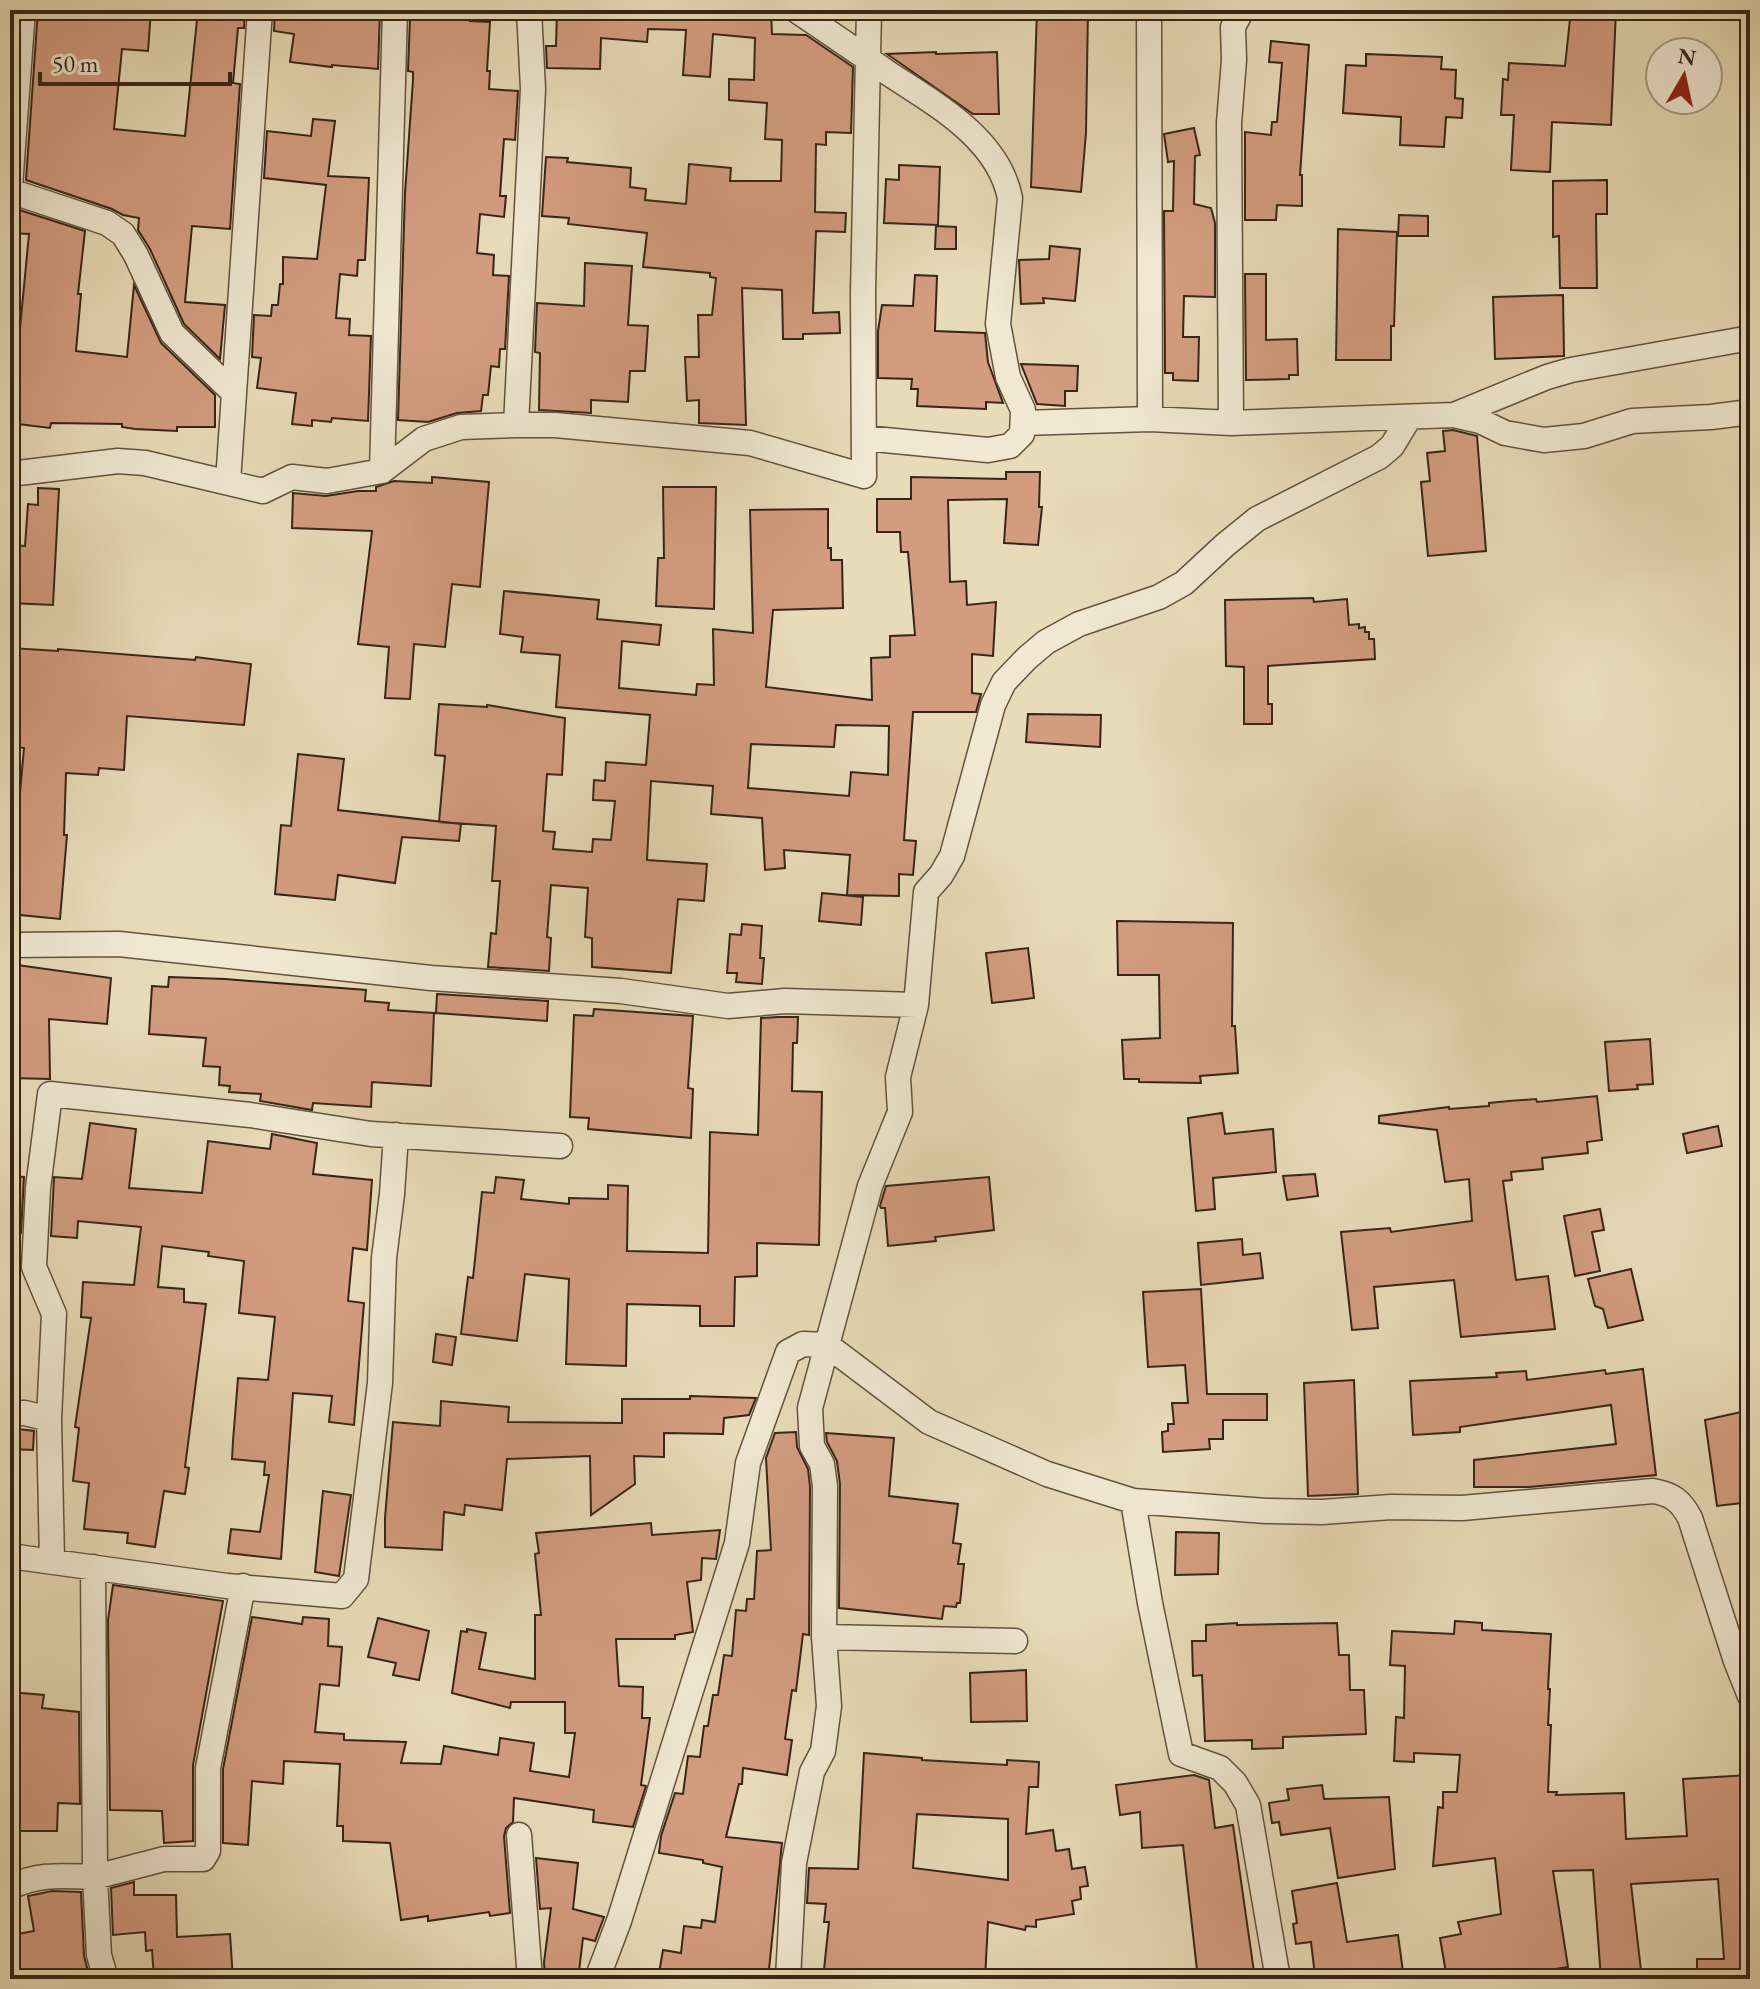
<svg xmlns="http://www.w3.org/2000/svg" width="1760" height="1989" font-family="'EB Garamond',serif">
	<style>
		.building { fill: #d39c81; stroke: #372515; stroke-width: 2; fill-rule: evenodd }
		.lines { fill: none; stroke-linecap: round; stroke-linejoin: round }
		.minor-casing { stroke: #63523e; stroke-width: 27 }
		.minor { stroke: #f0e8d1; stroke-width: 24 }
	</style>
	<rect width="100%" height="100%" fill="#e8dbb8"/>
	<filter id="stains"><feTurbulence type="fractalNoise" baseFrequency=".0025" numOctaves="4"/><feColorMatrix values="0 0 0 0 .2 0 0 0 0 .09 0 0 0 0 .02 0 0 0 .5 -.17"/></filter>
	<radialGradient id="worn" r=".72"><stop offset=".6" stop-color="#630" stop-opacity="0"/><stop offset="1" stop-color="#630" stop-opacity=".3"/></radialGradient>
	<path class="building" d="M38 10H151L148 51 122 49 114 129 185 136 198 10H245L244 28H238L233 83 240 84 230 229 192 226 185 302 225 305 220 359 184 324 150 249 138 230 139 218 123 215 112 209 26 180Z
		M275 10H380L378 69 332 65V67L290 62 294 34 274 31Z
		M445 10H465V18H471L470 21 490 22 487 71H490L489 89 518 91 515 140 504 139 500 196H506L504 217 480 214 477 253 494 255 493 275 509 276 505 349H500L499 367 491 366 488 395H483L481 411 457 413 428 422 398 420 405 193 413 80V72L408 71 410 18 444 19Z
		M557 10H771L772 34 806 35 853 67 851 133 826 132V145L816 144 815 212 846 213 845 232 816 231 813 313 839 312 840 333 803 334V339H783L782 290 742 288 746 425 699 423V400L687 401 685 357H699L698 315H712L716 278 710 277V273L643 267 647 233 568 224 569 218 542 216 546 157 568 158 567 162 631 168 630 187 646 189 645 200 686 204 689 164 731 168 730 181H781L782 140 765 139 767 103 729 100V79L754 80 755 38 713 34 710 77 683 75 686 30 648 29 647 42 601 38 600 69 547 68 546 46H556Z
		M1037 10H1088L1086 133 1081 192 1031 187Z
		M1571 10H1616L1611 125 1552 122 1550 172 1511 170 1514 115H1501L1503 79 1508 80 1509 63 1565 66Z
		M1271 41 1309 45 1300 175H1302V206L1277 205 1276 220H1245V132L1271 135 1272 122H1277L1282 63 1269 62Z
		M936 52V54L997 52 999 114H973L887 54Z
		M1366 54 1442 57 1441 69 1456 70 1455 98 1463 99 1462 118 1446 117 1444 147 1400 145 1401 117 1343 113 1346 65 1366 66Z
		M313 119 335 121 328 176 369 178 365 260H358L357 276 340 274 336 318 350 319 349 335 371 336 368 421 332 418 331 422 312 420V426L292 424 296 393 257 388 261 358 252 357 254 315 271 316 272 305H278L280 284H283V257L317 259 326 185 264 178 267 131 311 136Z
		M1194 128 1200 155 1195 156 1194 204 1211 208 1215 223V297L1184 296 1183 337H1199L1198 381 1173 380V373H1165L1164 211H1173L1174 161 1168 162 1164 134Z
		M899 165 940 167 938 225 884 223 886 179 899 180Z
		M1607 180V214H1596L1597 288H1560L1559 236 1553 237V181Z
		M10 207 85 231 78 294H81L76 351 127 357 134 285 161 343 215 395V427H177V431L135 429 122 427V424L51 423 50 428 10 423V389L12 390 16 370 29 234 10 233Z
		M1399 215 1428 216V236H1398Z
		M936 226 956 227V249H935Z
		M1338 229 1397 232 1394 326H1391V360H1336Z
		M1050 246 1080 249 1075 301 1043 298 1044 303 1021 304 1019 260 1049 259Z
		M585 263 632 266 628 325 648 326 645 371H630L628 402 591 400V413L539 410 540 353 535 352 537 303 584 306Z
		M1245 274H1266V340L1297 339 1298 375H1289V379L1246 380Z
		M915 275 937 276 935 331 985 333 988 362 1003 403 986 402V409L917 406 918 389H911L912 379 878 378V331L882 305 913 306Z
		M1563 295 1564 356 1495 359 1493 297Z
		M1021 364 1078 366 1077 391H1065V406L1037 404Z
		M1453 430 1477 436 1486 551 1428 556 1421 482 1430 481 1427 453 1445 451 1443 431Z
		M1006 472H1040L1039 507H1042L1038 545 1004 543 1007 499 948 500 950 582 966 581 967 605 996 602 993 656 972 654V693L981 694 976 712H913L904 840 916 841 913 875 899 874V896L847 895 850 855 784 850 785 868 765 870 762 818 711 814 713 786 651 781 647 860 707 864 704 901 678 899 671 973 592 967V938L585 937 588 888 551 885 547 937 551 938 549 971 488 967 491 933 496 934 500 881H492L496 826 439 822 445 756 435 755 439 704 487 707V705L565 718 562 775 547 774 543 831 555 832 553 849 592 852 593 839 611 840 615 801 593 800 594 780 605 781 606 762 646 765 650 715 556 707 560 655 521 652 523 637 500 634 504 591 599 600 597 619 661 625 659 645 622 641 619 688 696 695 697 684 714 685 713 629 753 633 750 510 828 509V548H831V560H842L843 608 773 610 766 687 872 700 871 658 890 657V636L915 635 908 552H901L900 532H877V499H911V477L1006 479ZM836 725 889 726 888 775 851 772 849 796 748 788 751 744 834 747Z
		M432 477 489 482 480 587 452 584 445 647 414 644 410 699 385 698 389 647 358 644 372 531 292 528 293 493 326 496 358 491H376V487L394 481 432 483Z
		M663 487H716L714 609 656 606 658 558H664Z
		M38 488 59 489 53 605 10 603V545L25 546 28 504 38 505Z
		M1313 598 1314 602 1347 599 1349 625 1359 624V628L1365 627V632H1369V639H1374L1375 659 1268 666V704H1272V724H1244V667L1226 666 1225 600Z
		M10 648 58 651V649L195 660 196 657 251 664 244 725 127 716 124 770 99 768 98 775 66 773 64 835H67L60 919 10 914V803L19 804 24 748 10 746 14 708H10Z
		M1028 714 1101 715 1100 747 1026 742Z
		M298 754 344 759 338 810 461 824 459 841 402 837 395 883 338 875 335 900 275 894 281 825 291 826Z
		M822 893 863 897 861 925 819 921Z
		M1117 921 1233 923 1232 1026H1235L1238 1073 1200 1076 1201 1083 1139 1082V1079H1124L1122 1040 1160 1038 1159 975H1118Z
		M742 924 762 926 760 958H764L762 984 736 982 737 973H727L730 934 741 935Z
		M1028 948 1034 998 992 1003 986 953Z
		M10 964 111 978 107 1024 49 1019 50 1079 10 1078Z
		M169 977 225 979 366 990 365 1001 389 1003 388 1010 434 1013 431 1086 372 1082 371 1107 313 1103 312 1110 260 1101 261 1094 229 1092 230 1086 219 1085 220 1067 203 1066 206 1038 149 1034 152 986 168 987Z
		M437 994 548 1001 547 1021 436 1013Z
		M594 1009 693 1016 688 1088 693 1089 691 1138 588 1129 589 1118 570 1117 574 1015 593 1016Z
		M778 1017H798L797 1043H793L792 1091 822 1092 819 1245 757 1243V1276L735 1277 734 1326H700V1306L627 1304 626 1366 566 1364 569 1279 525 1274 517 1341 461 1334 468 1277 473 1278 482 1192 494 1193 496 1177 524 1180 521 1199 569 1204V1198L608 1199V1185L628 1186 627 1251 708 1253 710 1132 758 1135 761 1018Z
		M1650 1039 1653 1084 1637 1085 1638 1089 1609 1091 1605 1042Z
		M1597 1096 1602 1140 1587 1142 1588 1153 1542 1158 1543 1169 1511 1172 1512 1180 1503 1181 1516 1280 1548 1276 1555 1329 1461 1337 1454 1280 1374 1287 1378 1328 1352 1330 1341 1232 1390 1228 1391 1232 1472 1221 1469 1179 1445 1182 1437 1130 1379 1123V1116L1449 1107V1109L1489 1106V1103L1509 1101 1536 1099 1537 1102Z
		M1222 1113 1225 1134 1273 1129 1276 1172 1213 1178 1215 1209 1196 1211 1188 1118Z
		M90 1123 136 1129 129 1188 202 1193 208 1141 270 1149 272 1134 317 1143 313 1174 372 1180 367 1250 353 1248 348 1301 364 1303 354 1425 329 1422 332 1396 293 1393 281 1559 228 1553 231 1529 260 1532 269 1475H264L265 1462 232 1459 233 1441 238 1378 268 1380 275 1317 239 1313 244 1261 208 1256 209 1252 162 1246 158 1287 184 1289V1302L206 1304 185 1467 189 1468 185 1494 164 1491 155 1547 127 1543 128 1533 84 1529 89 1483 73 1481 79 1428 75 1427 91 1318 81 1317 83 1282 134 1285 141 1227 78 1221 77 1238 51 1236 54 1177 82 1179Z
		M1718 1126 1722 1146 1687 1153 1683 1134Z
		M1315 1174 1318 1196 1287 1200 1283 1176Z
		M10 1176 24 1177 21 1233 10 1232Z
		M989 1177 994 1230 935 1237 936 1241 888 1246 885 1208H881L880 1206 886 1186Z
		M1600 1209 1604 1230 1592 1232 1600 1271 1575 1276 1564 1216Z
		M1242 1239 1243 1255 1260 1253 1263 1278 1201 1285 1198 1243Z
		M1631 1269 1643 1320 1608 1328 1603 1309 1595 1306 1588 1279Z
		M1201 1289 1207 1394H1267V1420H1223V1439H1209L1210 1449 1163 1452 1162 1432 1168 1431V1424H1174L1172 1403H1188L1185 1365 1148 1367 1143 1292Z
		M436 1334 456 1337 452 1365 433 1362Z
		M1643 1369 1656 1475 1529 1487H1474V1460L1616 1444 1611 1405 1460 1427V1432L1413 1435 1410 1381 1497 1377 1496 1373 1526 1371 1527 1380 1605 1370 1606 1374Z
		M1354 1380 1358 1494 1308 1496 1304 1383Z
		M690 1396 756 1398 749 1415 724 1418 723 1434 664 1433V1457L634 1456 635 1484 591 1515 590 1456 507 1459 502 1510 465 1505 464 1515 444 1512 442 1550 385 1547V1518L393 1422 440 1426 441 1401 509 1407 508 1422 622 1423V1399H690Z
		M1750 1410V1502L1717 1506 1705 1420Z
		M10 1428 34 1431 33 1450 10 1449Z
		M796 1432 797 1447 808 1469 810 1487 809 1635 803 1634 796 1691 792 1690 785 1739 792 1740 787 1775 743 1768 742 1784H739L726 1837 782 1843 768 1979 723 1977V1979H658L663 1950 681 1953 684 1926 701 1928 702 1920 715 1922 722 1867 703 1863V1860L659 1853 661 1836 675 1793 683 1794 688 1756 700 1757 704 1726H708L713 1695H718L724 1655 732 1656 736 1610 746 1611 747 1599H754L757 1551 771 1550 766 1458 775 1433Z
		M826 1433 894 1438 889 1496 958 1504 953 1543 961 1544 958 1564H964L960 1603H957L956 1607 944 1606 942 1619 839 1608 840 1484 837 1461 827 1442Z
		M323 1491 351 1495 339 1576 315 1572Z
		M651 1523 652 1535 720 1530 716 1559 702 1558 701 1580 687 1582 693 1632 675 1635V1639H616L619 1686 643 1687 642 1718H650L641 1785 646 1786 633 1827 593 1822 594 1810 514 1798 513 1822 506 1828 504 1836 510 1913 490 1916 489 1912 428 1921V1916L401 1920 390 1843 343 1841V1826H337L340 1764 284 1761 283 1784 252 1781 248 1845 223 1843V1769L252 1617 302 1624 303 1617 329 1619 328 1646 342 1647 339 1686 320 1684 315 1732 344 1734V1740L406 1742 401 1763 441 1764 444 1746 498 1755 500 1738 534 1743 530 1771 569 1777 575 1733H565V1702H511L510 1708 452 1693 461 1631 467 1632V1629L486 1633 479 1669 535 1679V1615H541L535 1554 539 1553 536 1533Z
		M1176 1532 1219 1533 1218 1574 1175 1575Z
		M113 1585 223 1601 193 1765V1841L164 1843 162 1811 110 1810 108 1620Z
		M378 1618 429 1631 419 1680 393 1675 396 1663 368 1657Z
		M1455 1621 1482 1623V1630L1551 1634 1548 1689H1550L1548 1725H1551L1548 1792H1557L1556 1795 1624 1793 1626 1839 1687 1836 1683 1779 1749 1775 1750 1979H1697V1959H1724L1718 1879 1631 1884 1642 1979H1601L1593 1870 1553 1871 1568 1967 1509 1976 1510 1979H1447L1440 1938 1461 1934 1458 1922 1501 1914 1495 1858 1433 1866 1438 1807 1443 1808V1792H1457L1460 1755 1414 1753V1762L1394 1761 1396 1717 1404 1718 1405 1666 1390 1665 1392 1631 1454 1634Z
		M1237 1623V1625L1337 1623 1339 1655H1349L1350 1690H1364L1366 1734 1283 1737V1748L1252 1749V1740L1205 1741 1202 1675 1193 1676 1192 1641H1206V1625Z
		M1026 1670 1027 1721 971 1722 970 1673Z
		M10 1692 44 1695 42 1708 79 1712 80 1804 58 1803 57 1831H10Z
		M864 1753 922 1758V1760L1007 1765V1760L1039 1762 1038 1787H1029L1026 1834 1053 1830 1056 1851 1069 1849 1072 1869 1085 1867 1088 1886 1080 1887 1081 1899 1072 1901 1074 1914 1036 1920V1927L1026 1926 1025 1930 988 1922 985 1979H823L829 1922H824L826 1904 807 1903 809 1868 858 1869ZM917 1814 1008 1819V1880L913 1868Z
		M1194 1775 1209 1780 1215 1828 1233 1825 1255 1979H1198L1183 1845 1142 1848 1140 1812 1120 1815 1116 1785Z
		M1322 1785 1324 1799 1389 1797 1395 1869 1338 1878 1330 1828 1281 1835 1279 1822 1272 1823 1269 1803 1289 1800 1287 1789Z
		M536 1858 578 1863 573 1909 604 1917 595 1941 583 1938 578 1979H545L544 1962 551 1908 540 1909Z
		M134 1882V1895H176L177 1937 230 1934 233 1979H154L152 1950 146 1951 145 1932 113 1935 111 1888Z
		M1337 1883 1347 1942 1398 1935 1404 1979H1330V1974L1315 1976 1311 1942 1296 1944 1293 1924 1297 1923 1292 1891Z
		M52 1891 81 1892 84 1956 90 1979H16L12 1957 16 1956 12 1935 34 1931 28 1896Z"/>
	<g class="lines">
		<defs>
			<path id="minor" d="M796 10C827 31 858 52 888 73 935 104 998 138 1010 198L998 324 1008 377 1023 410 1022 434 1010 446 988 450 864 438
				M1149 10 1150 419
				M10 187 23 10
				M10 191 107 223 123 234 136 255 172 333 234 393
				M1454 415 1547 377 1571 370 1750 338
				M1023 423 1150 419 1231 423 1454 415 1480 421 1505 433 1544 440 1584 436 1632 421 1711 417 1750 412
				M1231 423 1229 123 1234 60 1233 27 1242 10
				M516 425 533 89 529 10
				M382 471 395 10
				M10 474 118 461 145 463 263 491 292 477 327 481 382 471 424 439 461 427 516 425H555L750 443 864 476 863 293 869 10
				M228 482 260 10
				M10 945 119 944 431 978 621 991 728 1006 785 1001 916 1005 926 892 941 875 952 856 993 705 1004 682 1027 658 1046 642 1079 624 1159 597 1184 583 1225 545 1257 519 1379 457 1392 446 1409 418
				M10 1413H25L49 1419
				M1133 1501 1150 1603 1181 1754 1220 1768 1235 1783 1248 1805 1278 1979
				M10 1556 227 1586 342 1596 356 1579 380 1383 384 1258 392 1194 396 1135
				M52 1561 49 1419 54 1314 34 1267 38 1188 50 1094 250 1115 371 1134 560 1146
				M824 1637 1015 1641
				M519 1835 530 1979
				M10 1887C40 1873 62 1876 95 1877L93 1567
				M106 1979 99 1955 95 1877 164 1859H203L208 1851V1768L243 1586
				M597 1979 619 1921 737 1543 748 1463 788 1352 803 1344 827 1345 929 1422 1047 1474 1133 1501 1266 1511 1322 1512 1391 1507 1462 1508 1653 1491C1672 1494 1681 1501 1690 1518L1736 1661 1750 1696
				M788 1979 794 1863 812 1772 823 1751 829 1706 824 1637 825 1486 822 1464 812 1446 810 1408 870 1186 900 1112 898 1077 916 1005"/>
		</defs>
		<use href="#minor" class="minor-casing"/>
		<use href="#minor" class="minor"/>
	</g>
	<rect width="1760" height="1989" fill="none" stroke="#e8dbb8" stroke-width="40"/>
	<rect x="12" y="12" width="1736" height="1965" fill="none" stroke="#372515" stroke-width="4"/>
	<rect x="20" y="20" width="1720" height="1949" fill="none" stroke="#372515" stroke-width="2"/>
	<g transform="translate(1684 76) rotate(9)"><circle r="38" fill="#f0e8d1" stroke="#a69a86" stroke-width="2"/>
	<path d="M0-6L14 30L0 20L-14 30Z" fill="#8f2418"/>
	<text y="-12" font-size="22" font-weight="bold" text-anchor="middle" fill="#372515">N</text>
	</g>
	<path d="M40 72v12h190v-12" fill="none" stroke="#372515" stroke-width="4"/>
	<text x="52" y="72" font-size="24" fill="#372515" stroke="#f0e8d1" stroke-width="6" paint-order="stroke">50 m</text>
	<rect width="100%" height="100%" filter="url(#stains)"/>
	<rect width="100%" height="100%" fill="url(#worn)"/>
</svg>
